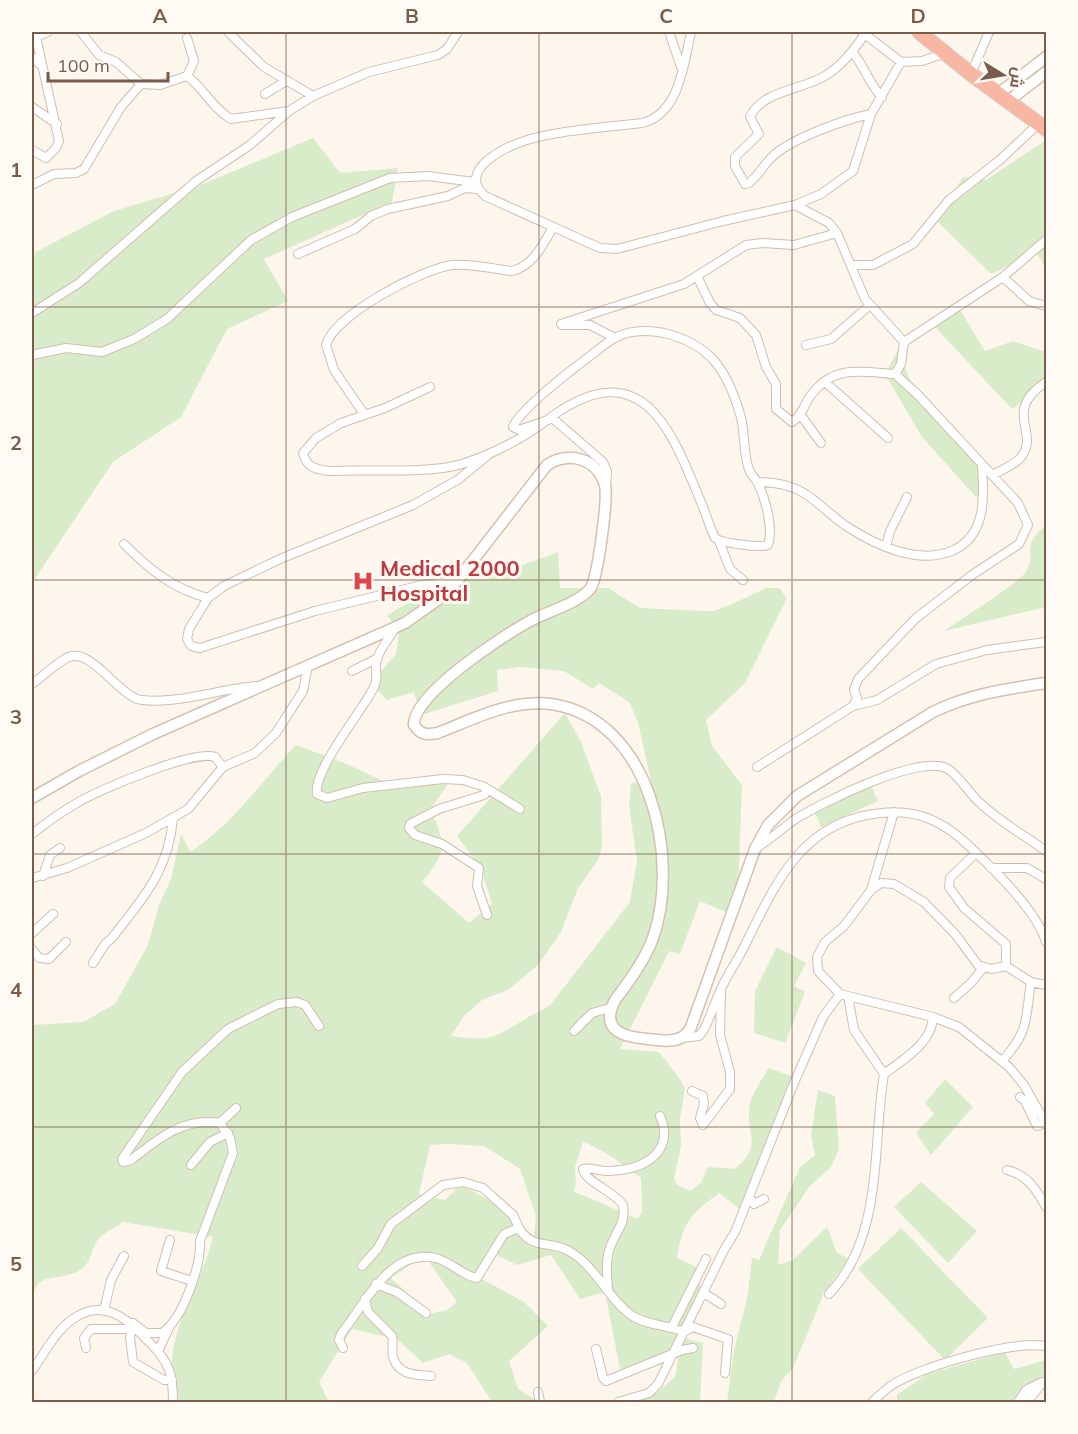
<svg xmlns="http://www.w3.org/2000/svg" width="1078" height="1434" font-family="Mulish,Cairo,sans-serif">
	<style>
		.green { fill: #d8ecc9; fill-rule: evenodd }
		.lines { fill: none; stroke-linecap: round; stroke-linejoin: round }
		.street-casing { stroke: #d1beb0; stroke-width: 10 }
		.secondary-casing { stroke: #d6c0b0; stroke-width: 13 }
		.highway-casing { stroke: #dad1cd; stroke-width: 16 }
		.street { stroke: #fff; stroke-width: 8 }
		.secondary { stroke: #fff; stroke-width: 10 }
		.highway { stroke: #f7b7a3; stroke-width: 14 }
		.grid { fill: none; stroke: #7a5c4d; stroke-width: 1.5; stroke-opacity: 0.55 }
		.labels { text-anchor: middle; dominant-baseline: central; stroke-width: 6; stroke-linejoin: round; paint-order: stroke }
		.health-label { font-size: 22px; font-weight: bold; fill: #be3a42; stroke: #fffaf3; text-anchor: start }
		.neatline { fill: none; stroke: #7a5c4d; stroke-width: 2 }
		.grid-label { font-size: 20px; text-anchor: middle; font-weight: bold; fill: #7a5c4d }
	</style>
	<rect width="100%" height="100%" fill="#fdf6ec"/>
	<path class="green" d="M313 138 340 173 398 168 392 202 264 259 288 301 227 329 181 417 113 462 32 583V254L114 211 198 186Z
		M1046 140V270L1037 253 991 274 936 220 963 177 986 180Z
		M956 303 985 351 1013 341 1046 352V394L1042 386 1012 409 934 326 898 352 909 378 981 471 977 498 922 437 885 374 900 346Z
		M1046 525V607L944 631C960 620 1016 585 1025 573 1039 553 1018 548 1046 525Z
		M558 552 560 588H608L640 608 703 611H714L730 605 766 588H779L787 598 745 683 706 720 712 746 742 785 737 917 700 901 680 954 669 951 620 1049 659 1052 680 1079 685 1089 680 1118 681 1146 674 1179 677 1185 690 1191 701 1183 708 1167 735 1169C765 1144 744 1133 750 1105 752 1093 763 1079 768 1068L792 1076 742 1211 719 1193C690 1215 683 1221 677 1258L699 1268 700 1296 679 1337 703 1343 700 1402H623L655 1394 675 1377 678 1358 620 1369 605 1292 580 1299 551 1255 517 1265 497 1255 480 1278 524 1302 548 1326 509 1361 518 1389 539 1402H492L467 1363 449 1354 423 1363 397 1339 352 1329 319 1382 329 1402H179C178 1392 171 1366 172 1361 175 1318 203 1278 213 1237L123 1222C116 1227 105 1232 99 1238 91 1248 92 1263 80 1270 59 1283 39 1269 32 1298V1025L83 1022 115 1004 148 945 159 905 171 879 181 834 190 852C233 824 261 782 296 745L347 764 396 787 448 784 430 810C447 843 446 854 422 882L469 923 492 904 481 868 457 836 565 713 581 742 601 796 602 847 598 860 578 888 561 932 538 965 508 990 482 1000 464 1016 451 1036C488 1041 491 1040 522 1021 532 1014 542 1012 551 1004L630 902 637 860 629 807 631 783 651 781 638 722 629 702 599 683 593 689 564 671 520 667 497 670 498 691 421 715 414 692 387 700 371 683 396 654 399 633 387 615 469 567 482 580ZM583 1141 611 1156 641 1178 642 1212 638 1219 573 1191 576 1185 575 1167ZM448 1144 484 1146 520 1169 536 1216 534 1236 501 1207 465 1187 456 1189 445 1200 419 1194 430 1145ZM424 1255 457 1302 447 1310 430 1314 391 1278Z
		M871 786 878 801 821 827 814 811Z
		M777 947 806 963 794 986 805 992 785 1043 754 1033 755 991Z
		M945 1079 973 1107 931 1155 916 1133 934 1114 925 1103Z
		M818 1090 835 1096 839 1149 831 1167 810 1186 780 1230 778 1265 793 1260 827 1227 837 1253 849 1259 824 1293 793 1368 781 1381 774 1402H727L734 1350 747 1299 752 1258 759 1260 800 1167 815 1155 811 1136Z
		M921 1182 977 1231 948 1263 894 1207Z
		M901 1228 988 1318 945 1360 858 1269Z
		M1005 1352 1014 1369 1046 1360V1380L1032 1402H897V1395L927 1374Z"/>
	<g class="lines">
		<defs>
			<path id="street" d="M81 32 99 55 116 62 141 84 160 85 187 76C204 88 211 107 231 119L289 111
				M228 32 264 67 313 96
				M669 32 681 67
				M691 32C684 62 680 114 642 123 607 127 561 130 527 140 505 147 456 170 485 196L600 248 617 249 723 221 795 205 829 223 837 233 865 299 904 342
				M862 32 901 62 922 61 946 53
				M865 34C853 51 841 67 823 77 800 90 762 91 750 117L759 134 735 157V166L745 184 749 183C758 176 763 166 771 158 789 139 846 119 871 114
				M187 38 194 61 187 76
				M852 52C865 66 869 85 882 97
				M32 57 42 66
				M971 74 989 32
				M265 94 286 81
				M32 107 57 124
				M32 150 46 158 56 148 59 141 36 37 48 32
				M32 185 54 174 76 173 84 169 121 107 141 84
				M795 205 821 194 853 171 871 114 901 62
				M298 254 355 229 371 216 388 209 448 196 465 188 477 189
				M851 265H873L913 244 949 200 1001 159 1038 124
				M697 276 710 303 716 310 740 318 756 335 766 367 776 384V409L792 422C803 415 804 404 811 395 834 364 862 372 895 374
				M1003 277 1029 301 1046 306
				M32 313 79 283 196 181 250 145 289 111 313 96 369 72 438 55 447 49 458 32
				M561 324 684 284 746 245 763 243 794 245 837 233
				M562 325H590L615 338
				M806 345 831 339 870 305
				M32 355 66 348 102 352 134 339 167 319 251 240 292 217 390 178 428 176 474 182
				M825 382 888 438
				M430 387 385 408 341 423 316 438 303 453C306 467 315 469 328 471 366 469 406 473 443 468 475 464 526 438 551 417 644 350 672 432 703 507 707 517 710 528 715 538 721 543 762 548 768 545 774 529 765 498 758 483 756 479 752 476 750 472 742 454 746 432 740 414 727 370 710 344 664 333 648 330 629 330 615 338 603 344 593 355 582 362 566 374 519 411 513 427L519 430 548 420
				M364 414 334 370 326 345C334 315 422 269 452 265 471 263 493 269 512 271 533 266 543 245 553 227
				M800 414 821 443
				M551 417 603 462 607 471 606 487
				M992 475C1001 470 1015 465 1021 457 1041 433 1001 412 1046 382
				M757 482C773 482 788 484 802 492 818 501 830 515 846 526 875 545 919 566 954 550 987 534 984 496 982 465
				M719 541 730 569 743 580
				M124 544C150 570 173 589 208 598
				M886 547 890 531 907 497
				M457 581 422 585 315 611 200 648 191 646 187 639 189 629 208 598 224 586 280 559 413 505 459 479 487 456
				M394 630C388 640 378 651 376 663 375 673 379 679 373 689 362 711 313 770 317 794L327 798 363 788 443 779 463 780 485 787 487 791 484 795 439 809 410 824 409 828 415 835 442 844 479 868 477 886 487 915
				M352 671 378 658
				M32 684C43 676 53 666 65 659 89 642 119 698 142 700 179 704 219 689 257 686
				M853 706 857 698 854 690 858 679 916 618 972 575 1019 544 1028 525 1018 503 918 395 895 374 901 364 904 342 1003 277 1046 240
				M757 767 853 706 877 700 936 664 987 650 1046 642
				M486 788 520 809
				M32 834C46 823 61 812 77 803 98 790 195 749 215 757L223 767
				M758 847C770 839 780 831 791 822 816 805 922 752 948 769 960 777 969 793 980 803 1000 822 1024 835 1046 851
				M976 853 950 878 949 887 964 908 1006 944V966L1031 982 1046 985
				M991 868H1027L1046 879
				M43 876 50 855 60 848
				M32 878 67 868 146 833 188 809 223 767 255 753 276 733 303 691 308 665
				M871 890 894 812
				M32 933 53 914
				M32 949 39 958 49 959 66 942
				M93 963 105 944 112 938C143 898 168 872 173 819
				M840 994 818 971 817 957 825 942 844 926 871 890 881 883 894 884 924 902 956 935 978 965 991 969 1006 966
				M954 998 971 983 983 968
				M574 1031 592 1013 610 1008
				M681 1038 699 1036 703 1031C712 1015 716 997 725 981 732 967 741 955 747 941 777 880 804 820 881 813 916 809 941 820 967 844 992 868 1036 909 1046 942
				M1002 1061C1030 1030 1025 1020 1031 982
				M884 1074C904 1059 932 1043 933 1017
				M692 1091 703 1096 704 1104 700 1118 703 1125 730 1089V1072L720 1035 721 991
				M1020 1097 1025 1101 1037 1126 1046 1123
				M220 1123 236 1108
				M191 1165 210 1142 228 1133
				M1007 1170C1029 1176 1035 1188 1046 1207
				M750 1198 754 1204 764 1199
				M170 1240 161 1271 192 1281
				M362 1266 378 1248 391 1224 443 1185 463 1182 483 1188 513 1215 519 1228
				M376 1284 397 1292 426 1313
				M608 1288C607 1275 605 1258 611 1245 617 1230 626 1223 623 1205 614 1191 585 1182 583 1169 590 1167 598 1171 606 1171 639 1172 677 1154 660 1116
				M704 1293 721 1304
				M829 1294C884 1237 872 1146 884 1074L854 1030 848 996
				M365 1299 368 1312 392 1336C394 1343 391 1350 393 1357 398 1375 415 1375 431 1376
				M104 1311 111 1280 124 1256
				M672 1327 706 1259
				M86 1348 84 1338 91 1329H130
				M343 1348 339 1340 341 1334C364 1306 390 1247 436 1258 451 1262 465 1277 477 1278L504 1234 519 1228C532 1250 547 1240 567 1250 596 1265 606 1297 631 1315 645 1325 668 1325 684 1332L693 1327 728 1339 725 1373
				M596 1349 603 1378 606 1381 682 1350 693 1348
				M158 1351 169 1328
				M32 1371C45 1353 56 1329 76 1317 103 1300 126 1317 144 1337 154 1347 164 1356 169 1370 173 1381 173 1392 173 1402
				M172 1380H164L133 1362 130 1337 133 1323 146 1333H162C183 1319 201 1266 200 1241L233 1153 230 1138 220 1123C183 1117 158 1139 131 1160L123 1162 122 1159 182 1072 228 1029 278 1004 297 1002 305 1005 319 1026
				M538 1392 540 1402
				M618 1402 649 1393 658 1384 724 1250 735 1232 794 1083 823 1017 840 994 933 1017 959 1027 1009 1067 1024 1085 1046 1124
				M872 1402C877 1398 883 1392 889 1387 917 1367 1013 1340 1046 1346
				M1018 1402 1026 1390 1042 1382
				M1027 1402 1043 1382"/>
			<path id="secondary" d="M998 94 1046 57
				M1007 102 1046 72
				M32 798 79 771 153 734 405 623 436 601 457 581 547 465C569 451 597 458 605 485 608 497 598 580 590 589 577 604 548 611 530 621 504 635 412 695 414 725 421 735 426 735 438 733 473 719 512 699 551 704 650 718 681 858 653 938 645 960 629 982 615 1000 599 1031 624 1037 648 1039 658 1040 673 1043 682 1037 686 1035 689 1031 691 1027L755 849 768 825 797 796 933 712C970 694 1006 689 1046 683"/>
			<path id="highway" d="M919 32 971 74 1046 129"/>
		</defs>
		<use href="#street" class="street-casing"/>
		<use href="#secondary" class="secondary-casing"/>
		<use href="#highway" class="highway-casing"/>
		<use href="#street" class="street"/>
		<use href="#secondary" class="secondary"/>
		<use href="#highway" class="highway"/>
	</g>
	<path class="grid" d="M286 32V1402M539 32V1402M792 32V1402M32 307H1046M32 580H1046M32 854H1046M32 1127H1046"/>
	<defs>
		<symbol id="hospital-bare" viewBox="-9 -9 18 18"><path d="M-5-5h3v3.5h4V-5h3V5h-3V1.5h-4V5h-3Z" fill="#e0444e" stroke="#fffaf3" stroke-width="2.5" paint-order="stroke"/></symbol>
	</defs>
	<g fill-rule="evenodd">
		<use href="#hospital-bare" x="348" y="566" width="30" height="30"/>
	</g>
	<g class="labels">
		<g class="health-label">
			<text x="380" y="568">Medical 2000<tspan x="380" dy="25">Hospital</tspan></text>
		</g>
	</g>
	<rect width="1078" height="1434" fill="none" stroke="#fffaf3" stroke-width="66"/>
	<g transform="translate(1003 75) rotate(101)" stroke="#fffaf3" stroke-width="4.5" paint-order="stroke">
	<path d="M0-4.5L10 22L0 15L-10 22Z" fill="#7a5c4d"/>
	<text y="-9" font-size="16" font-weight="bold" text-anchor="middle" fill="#7a5c4d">ش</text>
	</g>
	<path d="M48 72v9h120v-9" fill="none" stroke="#7a5c4d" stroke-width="3"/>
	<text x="57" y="72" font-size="18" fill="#7a5c4d" stroke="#fffaf3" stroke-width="4.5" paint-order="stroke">100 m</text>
	<rect x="33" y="33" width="1012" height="1368" class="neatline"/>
	<g class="grid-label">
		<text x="160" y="23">A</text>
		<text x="412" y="23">B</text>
		<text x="666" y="23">C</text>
		<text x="918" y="23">D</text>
		<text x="16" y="177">1</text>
		<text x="16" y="450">2</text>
		<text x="16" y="724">3</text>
		<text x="16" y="997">4</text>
		<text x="16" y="1271">5</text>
	</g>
</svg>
